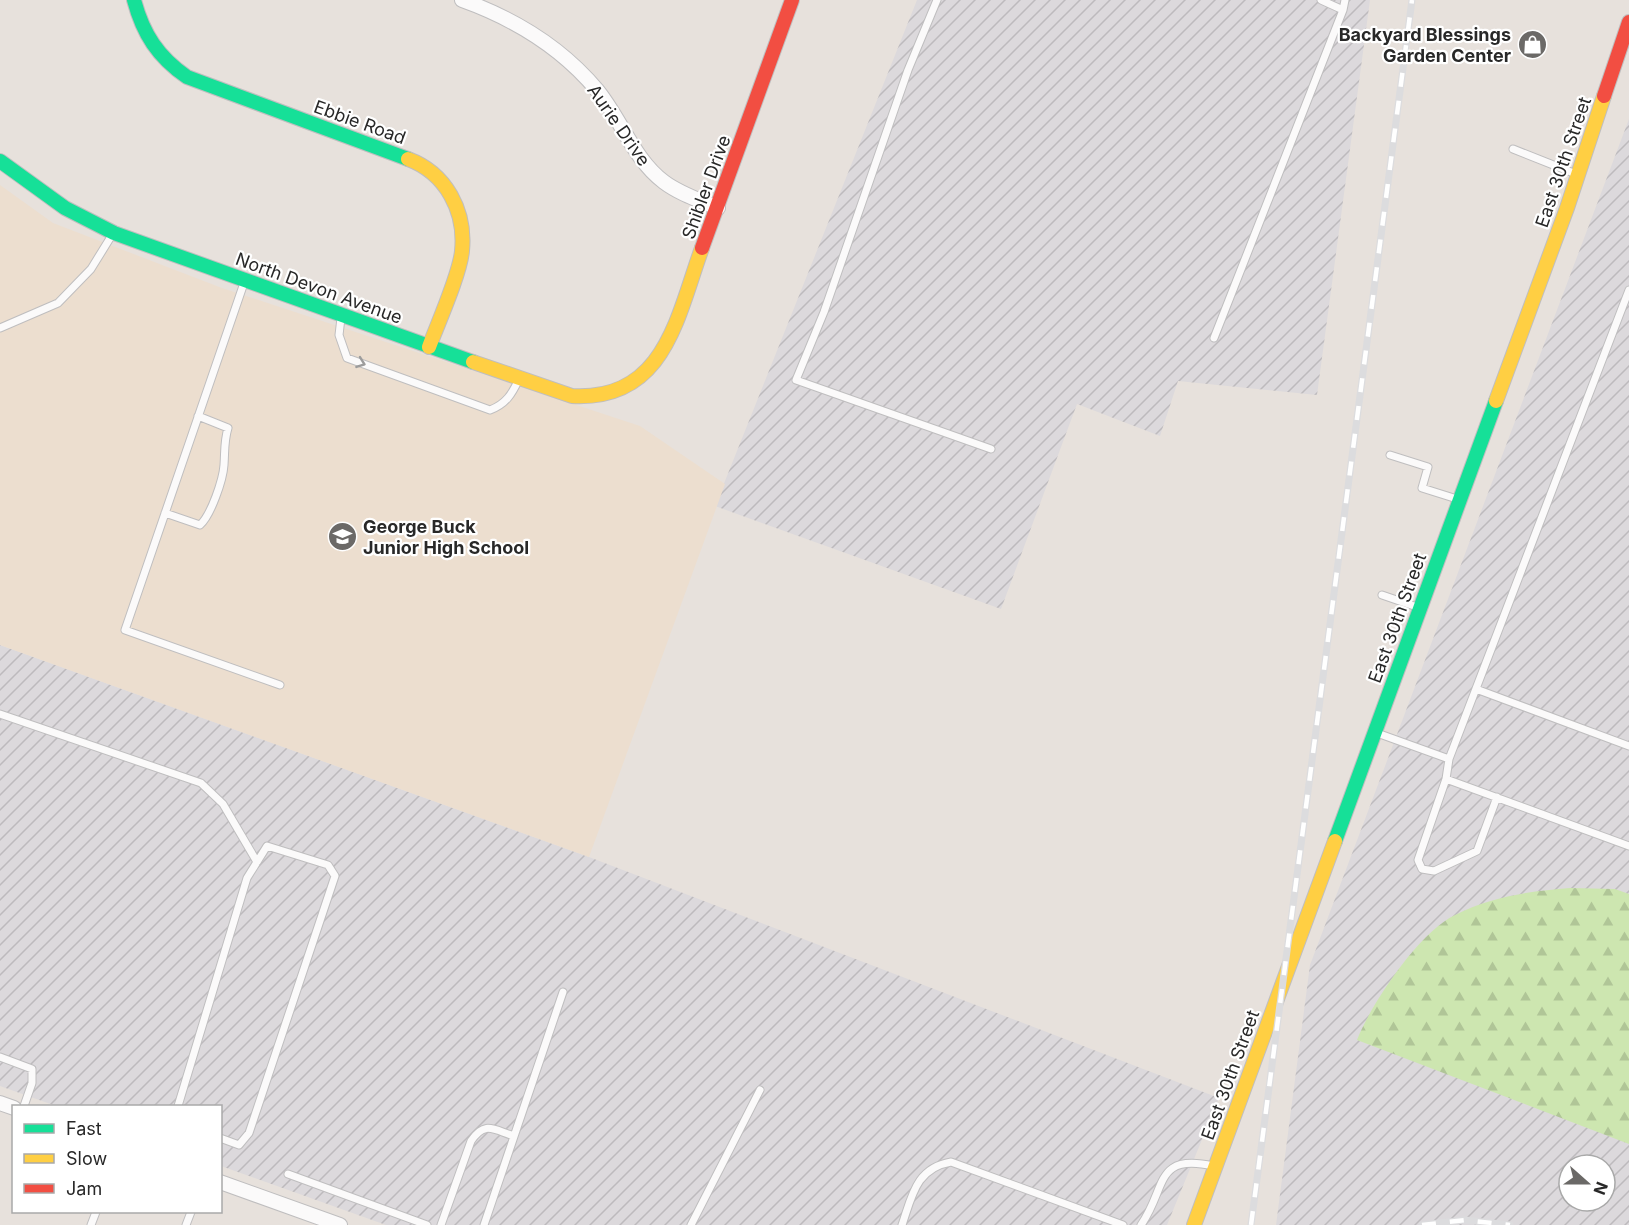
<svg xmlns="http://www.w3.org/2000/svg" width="1629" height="1225" font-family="Inter,sans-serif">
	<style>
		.industrial { fill: url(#industrial-furrows); fill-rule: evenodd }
		.education { fill: #ecdecf }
		.forest { fill: url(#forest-firs) }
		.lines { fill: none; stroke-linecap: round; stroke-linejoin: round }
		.lane-casing { stroke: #bfbebf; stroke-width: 9 }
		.street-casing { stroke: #bfbebf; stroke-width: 16 }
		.fast-casing { stroke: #bfbebf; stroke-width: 16 }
		.slow-casing { stroke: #bfbebf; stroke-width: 16 }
		.jam-casing { stroke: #bfbebf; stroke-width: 16 }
		.lane { stroke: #fbfafa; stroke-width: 7 }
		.street { stroke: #fbfafa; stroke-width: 14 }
		.fast { stroke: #16e098; stroke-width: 14 }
		.slow { stroke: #ffcf43; stroke-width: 14 }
		.jam { stroke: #f24e42; stroke-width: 14 }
		.rail-casing { stroke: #dcdcde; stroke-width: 7 }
		.rail { stroke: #fff; stroke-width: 4.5; stroke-dasharray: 14; stroke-linecap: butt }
		.oneway { stroke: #9c9c9c }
		.labels { text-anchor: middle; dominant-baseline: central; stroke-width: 4.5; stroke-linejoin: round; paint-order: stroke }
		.poi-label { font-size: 18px; font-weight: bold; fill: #282828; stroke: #fff; text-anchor: end }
		.street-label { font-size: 18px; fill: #282828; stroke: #fff }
	</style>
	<defs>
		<pattern id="industrial-furrows" width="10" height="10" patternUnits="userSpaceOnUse" patternTransform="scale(1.5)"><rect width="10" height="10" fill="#dcd9dc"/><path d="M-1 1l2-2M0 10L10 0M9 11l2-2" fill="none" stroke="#bdbabd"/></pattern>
		<pattern id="forest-firs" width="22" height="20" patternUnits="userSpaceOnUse" patternTransform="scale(1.5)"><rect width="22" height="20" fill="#cde6b0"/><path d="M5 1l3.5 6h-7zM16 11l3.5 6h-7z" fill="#b0c597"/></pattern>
	</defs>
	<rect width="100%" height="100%" fill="#e7e1dc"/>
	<path class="industrial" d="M917 0H1370L1317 395 1178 381 1160 436 1077 404 1001 609 715 506Z
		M1629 119V1225H1276L1310 965ZM1569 1165H1605V1201H1569Z
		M0 645 589 857 1219 1098 1167 1225H386L221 1166 220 1106H56L0 1086Z"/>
	<path class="education" d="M0 185 53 223 222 288 640 426 725 484 589 857 0 645Z"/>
	<path class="forest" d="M1570 888 1615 889 1629 894V1144L1357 1040C1371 1004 1419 932 1455 915 1491 897 1530 891 1570 888Z"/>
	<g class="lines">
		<defs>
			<path id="lane" d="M937 0 908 70 824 312 796 380 991 449
				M1321 0 1343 10 1345 0
				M1513 149 1576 174
				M244 283 125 630 280 685
				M341 318 339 335 347 358 490 410C506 404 512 394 519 379
				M0 328 58 303 91 269 112 235
				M1214 338 1343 10
				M1390 455 1428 467 1422 488 1457 499
				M165 513 200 525C211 515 223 480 224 465 225 451 224 441 228 428L198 416
				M1382 595 1417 607
				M1476 689 1629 746
				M0 714 201 783 223 804 257 862
				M1377 733 1449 759 1446 779 1629 846
				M1449 759 1629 290
				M1446 779 1418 860 1422 869 1434 871 1477 851 1497 797
				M0 1057 32 1069V1083L24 1106
				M178 1106 247 878 267 846 328 865 335 876 249 1133 239 1145 220 1138
				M288 1174 427 1225
				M91 1225 96 1212
				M186 1225 191 1212
				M441 1225 471 1141C485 1120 494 1130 514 1136
				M484 1225 563 992
				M691 1225 760 1090
				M902 1225C912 1196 916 1168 951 1162L1123 1225
				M1141 1225C1167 1188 1154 1153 1213 1166"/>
			<path id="street" d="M462 0C515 19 561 47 597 90 621 119 634 160 664 182 680 194 699 200 718 208
				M0 1103 14 1108
				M220 1182 340 1225"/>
			<path id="fast" d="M134 0C143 34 158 57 187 77L408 159
				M0 161 65 208 114 233 473 362
				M1335 841 1496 401"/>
			<path id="slow" d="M408 159C446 173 466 211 462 251 460 274 438 323 429 347
				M473 362 572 396C665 401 677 317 702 248
				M1496 401 1567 208 1604 96
				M1194 1225 1335 841"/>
			<path id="jam" d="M1604 96 1629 22
				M702 248 792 0"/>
		</defs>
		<use href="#lane" class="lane-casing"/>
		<use href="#street" class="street-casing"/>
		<use href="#fast" class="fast-casing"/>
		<use href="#slow" class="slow-casing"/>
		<use href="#jam" class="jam-casing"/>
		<use href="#lane" class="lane"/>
		<use href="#street" class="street"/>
		<use href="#fast" class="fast"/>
		<use href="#slow" class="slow"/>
		<use href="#jam" class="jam"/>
		<defs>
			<path id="rail" d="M1251 1225 1412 0
				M1422 1225 1465 1220 1510 1225"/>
		</defs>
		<use href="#rail" class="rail-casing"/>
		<use href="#rail" class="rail"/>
	</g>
	<defs><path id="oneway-chevron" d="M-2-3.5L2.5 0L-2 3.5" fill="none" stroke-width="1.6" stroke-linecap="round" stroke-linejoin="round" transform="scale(1.5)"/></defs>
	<use class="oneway" href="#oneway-chevron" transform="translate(361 363) rotate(20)"/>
	<defs>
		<symbol id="shop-disc" viewBox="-11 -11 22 22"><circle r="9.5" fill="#6b6967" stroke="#fff"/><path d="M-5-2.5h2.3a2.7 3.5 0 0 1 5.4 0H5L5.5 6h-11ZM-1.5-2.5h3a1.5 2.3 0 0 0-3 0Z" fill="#fff"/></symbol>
		<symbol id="school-disc" viewBox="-11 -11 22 22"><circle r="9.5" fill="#6b6967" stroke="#fff"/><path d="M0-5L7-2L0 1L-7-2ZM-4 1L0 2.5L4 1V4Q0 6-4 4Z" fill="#fff"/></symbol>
	</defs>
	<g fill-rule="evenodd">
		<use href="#shop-disc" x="1516" y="28" width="33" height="33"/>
		<use href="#school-disc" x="326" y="520" width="33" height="33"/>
	</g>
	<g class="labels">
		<g class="poi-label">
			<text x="1511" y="34">Backyard Blessings<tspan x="1511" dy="21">Garden Center</tspan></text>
			<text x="363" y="526" text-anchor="start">George Buck<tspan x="363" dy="21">Junior High School</tspan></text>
		</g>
		<g class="street-label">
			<text transform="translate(360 122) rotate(20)">Ebbie Road</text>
			<text transform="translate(619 125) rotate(55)">Aurie Drive</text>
			<text transform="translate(1563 162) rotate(-71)">East 30th Street</text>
			<text transform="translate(706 187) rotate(-70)">Shibler Drive</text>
			<text transform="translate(319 288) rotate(20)">North Devon Avenue</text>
			<text transform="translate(1397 618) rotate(-70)">East 30th Street</text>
			<text transform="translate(1230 1075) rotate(-70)">East 30th Street</text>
		</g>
	</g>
	<rect x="12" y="1105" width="210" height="108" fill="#ffffff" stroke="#a9a9a9" stroke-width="1.5"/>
	<rect x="24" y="1124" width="30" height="9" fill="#16e098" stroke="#a9a9a9" stroke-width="1.5"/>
	<text x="66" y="1135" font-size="18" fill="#282828">Fast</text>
	<rect x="24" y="1154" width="30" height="9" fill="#ffcf43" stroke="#a9a9a9" stroke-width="1.5"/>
	<text x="66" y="1165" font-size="18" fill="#282828">Slow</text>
	<rect x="24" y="1184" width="30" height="9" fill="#f24e42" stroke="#a9a9a9" stroke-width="1.5"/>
	<text x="66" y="1195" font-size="18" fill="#282828">Jam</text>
	<g transform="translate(1587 1183) rotate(111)"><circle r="28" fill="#ffffff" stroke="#a9a9a9" stroke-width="1.5"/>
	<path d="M0-4.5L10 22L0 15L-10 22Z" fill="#6b6967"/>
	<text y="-9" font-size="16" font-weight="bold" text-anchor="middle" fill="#282828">N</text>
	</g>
</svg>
